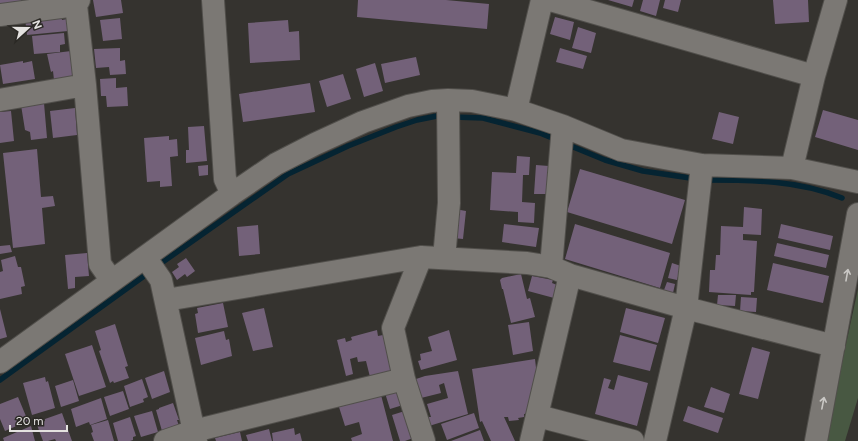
<svg xmlns="http://www.w3.org/2000/svg" width="858" height="441" font-family="Figtree,sans-serif">
	<style>
		.green { fill: #485842 }
		.lines { fill: none; stroke-linecap: round; stroke-linejoin: round }
		.stream { stroke: #052432; stroke-width: 5.5 }
		.building { fill: #736179 }
		.minor-casing { stroke: #514f4b; stroke-width: 24 }
		.minor { stroke: #7b7874; stroke-width: 22 }
		.oneway { stroke: #cac8c5 }
	</style>
	<rect width="100%" height="100%" fill="#35332f"/>
	<path class="green" d="M858 289V398L845 441H825Z"/>
	<g class="lines">
		<path class="stream" d="M453 117 483 118 540 133 557 140
			M566 144 605 160 643 171 697 179
			M705 180C751 180 799 180 842 198
			M157 266 288 174 348 146 396 127 417 120 437 116H444
			M0 380 151 271"/>
	</g>
	<path class="building" d="M0 0H21L22 5 0 9Z
		M93 0H121L123 13 96 17Z
		M358 0H446L489 4 487 29 357 17Z
		M608 0H634L632 7Z
		M643 0H660L656 16 640 11Z
		M665 0H681L678 12 663 8Z
		M773 0H808L809 22 775 24Z
		M61 14 62 20 67 19 68 31 27 35 25 18Z
		M555 17 574 22 570 40 550 34Z
		M120 18 122 39 103 41 100 20Z
		M288 20 289 32 299 31 300 60 250 63 248 23Z
		M578 27 596 33 591 53 572 48Z
		M64 33 65 44 60 45V52L34 54 32 36Z
		M120 48V61L125 60 126 74 110 75 109 67 96 68 94 49Z
		M560 48 587 56 583 69 556 62Z
		M71 51 73 76 54 80 53 71 51 72 47 54Z
		M416 57 420 75 385 83 381 64Z
		M23 61V63L32 61 35 79 3 84 0 65Z
		M375 63 383 91 364 97 356 69Z
		M343 74 351 99 327 107 319 81Z
		M116 78V88L127 87 128 106 107 107 106 96H101L100 79Z
		M310 83 315 112 243 122 239 94Z
		M44 103 47 138 31 140 30 132 25 130 21 105Z
		M75 108 77 135 53 138 50 111Z
		M823 110 858 120V150L815 137Z
		M11 111 14 141 0 143V112Z
		M719 112 739 117 733 144 712 139Z
		M204 126 207 161 186 163V150H189L188 127Z
		M169 136V140L177 139 178 156 170 157 172 186 160 187V181L147 182 144 138Z
		M37 149 41 197 53 196 55 206 42 208 45 244 13 248 3 153Z
		M517 156 530 157 529 175H523L522 202 535 203 534 223 518 222V212L490 210 492 172 516 173Z
		M208 165V175L199 176 198 166Z
		M536 165 549 166 547 194H534Z
		M580 169 685 200 672 244 567 212Z
		M744 207 762 209 761 235 743 234V240L757 241 754 292H751V295L709 292 710 270H715L716 255H720L721 226 743 227Z
		M455 209 466 211 463 239 453 238Z
		M504 224 539 228 536 247 502 242Z
		M575 224 670 253 660 288 565 259Z
		M781 224 833 236 830 250 778 238Z
		M258 225 260 254 239 256 237 227Z
		M777 243 829 255 826 268 774 256Z
		M10 245 12 252 0 254V246Z
		M87 253 89 276 75 277V288L68 289 65 255Z
		M15 256 18 267H21L25 286 21 287 22 294 0 299V272L3 271 1 260Z
		M186 258 195 271 187 277 185 274 177 280 172 272 179 267 177 264Z
		M672 263 681 266 677 280 668 278Z
		M773 263 829 276 823 303 767 290Z
		M521 274 527 299 530 298 535 317 511 323 503 289H502L500 280 502 278Z
		M532 276 553 280 552 283 557 285 554 298 528 291Z
		M667 282 675 284 673 293 664 290Z
		M718 295H736L735 306 717 305Z
		M741 297 757 298 756 312 740 311Z
		M223 303 228 327 198 333 195 314 198 313 197 308Z
		M264 308 273 347 253 351 242 313Z
		M626 308 665 318 658 343 620 332Z
		M0 309 7 337 0 339Z
		M529 322 533 351 513 355 508 325Z
		M115 324 128 366 125 367 129 378 114 383 113 381 110 383 99 351 101 350 95 331Z
		M377 330 378 336 383 335 391 371 370 377 366 361 358 362 357 357 350 359 353 374 346 376 337 340 345 338 346 342 352 340 351 337Z
		M449 330 457 360 421 370 418 361 421 360 420 354 432 351 428 337Z
		M224 331 226 340 229 339 232 356 201 365 195 338Z
		M620 335 657 345 650 371 613 362Z
		M92 345 106 387 79 396 65 354Z
		M752 347 770 352 758 399 739 394Z
		M535 359 538 385 530 413 524 414V417L518 418 519 420 509 421 508 417H504L515 441H491L482 421 480 422 472 369Z
		M164 371 170 392 152 399 145 378Z
		M458 371 468 414 429 426 427 417H431L427 404 448 398 444 383 439 385 441 393 421 398 416 379 425 376Z
		M618 375 648 383 637 426 595 414 604 378 611 380 608 388 614 390Z
		M45 377 46 382 48 381 55 408 32 415 23 383Z
		M142 379 148 397 143 399 144 402 130 407 124 386Z
		M73 380 79 401 61 407 55 386Z
		M711 387 730 394 724 413 704 407Z
		M397 388 403 405 390 409 385 393Z
		M123 391 129 409 110 416 104 397Z
		M381 395 393 441H352L351 438 362 434 359 422 345 426 339 407Z
		M18 397 28 421 5 431 0 419V404Z
		M101 398 107 419 90 425 89 422 76 427 71 409Z
		M173 403 179 420H177L179 426 162 431 156 410 159 409V408Z
		M688 406 723 418 718 433 683 421Z
		M408 410 416 437 405 441H400L392 415Z
		M152 411 158 432 141 437 134 416Z
		M62 413 72 441H56L55 439 48 441H43L37 425 45 421V419Z
		M474 413 479 428 447 440 441 424Z
		M130 417 136 436 133 437V440L130 441H118L113 423Z
		M108 420 114 441H94L91 433 93 432 91 425Z
		M31 426 35 441H4L3 438Z
		M294 428 295 435 300 433 302 441H273L272 433Z
		M269 429 272 441H248L246 435Z
		M480 430 484 441H451Z
		M240 432 242 441H216L215 438Z"/>
	<g class="lines">
		<defs>
			<path id="minor" d="M79 0 76 5 85 85 100 264 112 281
				M213 0 225 179 232 194
				M550 0 814 76
				M0 15 76 5
				M0 100 85 85
				M516 110 542 0
				M792 168 814 76 836 0
				M145 257 161 280 196 441
				M421 257 393 328 404 379 424 441
				M444 258 449 203 448 100
				M551 267 563 126
				M166 300 421 257 527 263 551 267 570 275 686 308 834 346
				M0 362 232 194 276 164 315 144 363 122 408 106 432 101 448 100 472 101 516 110 563 126 621 150 702 165 792 168 858 182
				M538 416 633 441
				M165 441 194 431 404 379
				M531 441 570 275
				M655 441 686 308 702 165
				M816 441 858 214"/>
		</defs>
		<use href="#minor" class="minor-casing"/>
		<use href="#minor" class="minor"/>
	</g>
	<defs><path id="oneway-shaft" d="M-6 0H5M1.5-3L5.5 0L1.5 3" fill="none" stroke-width="1.6" stroke-linecap="round" stroke-linejoin="round"/></defs>
	<g class="oneway">
		<use href="#oneway-shaft" transform="translate(847 275) rotate(-80)"/>
		<use href="#oneway-shaft" transform="translate(823 403) rotate(-79)"/>
	</g>
	<g transform="translate(28 28) rotate(69)" stroke="#2b2925" stroke-width="3" paint-order="stroke">
	<path d="M0-3L7 15L0 10L-7 15Z" fill="#e4e2e0"/>
	<text y="-6" font-size="11" font-weight="bold" text-anchor="middle" fill="#e4e2e0">N</text>
	</g>
	<path d="M10 425v6h57v-6" fill="none" stroke="#e4e2e0" stroke-width="2"/>
	<text x="16" y="425" font-size="12" fill="#e4e2e0" stroke="#2b2925" stroke-width="3" paint-order="stroke">20 m</text>
</svg>
